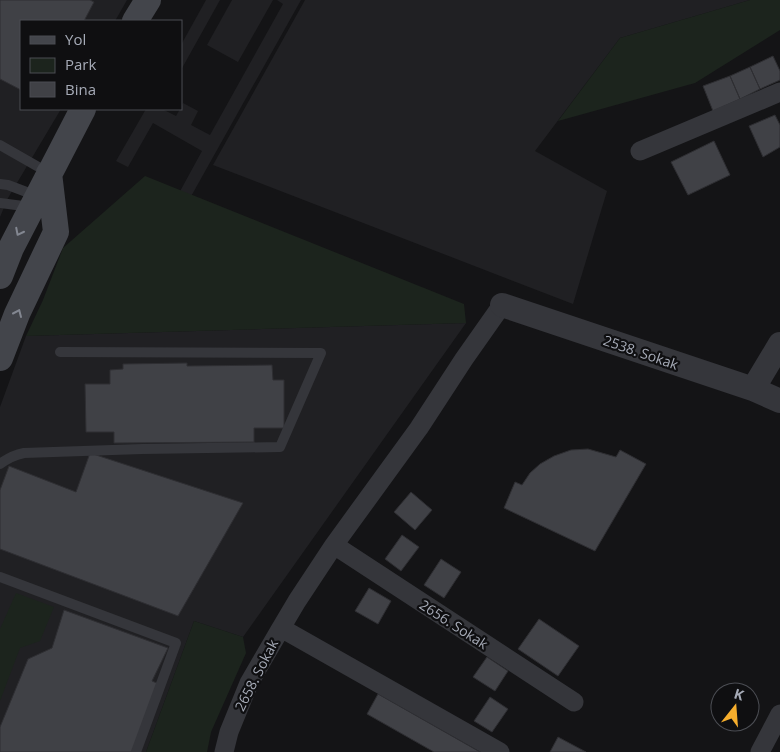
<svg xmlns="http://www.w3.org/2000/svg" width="780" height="752" font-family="'Open Sans',sans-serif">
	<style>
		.built { fill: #202023 }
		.green { fill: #1c241d }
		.building { fill: #404146; stroke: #2e2e32 }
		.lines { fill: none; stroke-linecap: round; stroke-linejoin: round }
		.service { stroke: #35363b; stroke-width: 10 }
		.minor { stroke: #35363b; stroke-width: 19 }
		.tertiary { stroke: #35363b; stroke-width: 24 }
		.secondary { stroke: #43454b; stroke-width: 26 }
		.oneway { stroke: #838791 }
		.labels { text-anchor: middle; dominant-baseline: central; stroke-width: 4.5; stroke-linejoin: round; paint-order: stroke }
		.street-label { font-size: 14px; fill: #a6abb7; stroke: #0f0f11 }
	</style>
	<rect width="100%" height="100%" fill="#141416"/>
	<path class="built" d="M0 0H127L115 21H21V109H61L8 198 0 217Z
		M206 0H220L181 70V45Z
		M232 0H273L238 62 207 45Z
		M277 0H301L189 200 178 195 202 151 153 123 128 167 116 161 146 109H162L176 116 180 109H181L183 103 198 111 191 125 210 135 283 4Z
		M305 0H750L620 38 535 151 607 191 573 304 213 165Z
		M466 323 243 637 194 621 146 752H0V407L26 336Z"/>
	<path class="green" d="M750 0H780V30L695 83 558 121 620 38Z
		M145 176 464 304 466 323 26 336 43 300 63 248Z
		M16 593 54 607 40 641 20 648 0 701V629Z
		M194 621 243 637 246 653 211 732 207 752H146Z"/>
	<path class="building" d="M0 0H90L94 2 84 21H21V90L0 79Z
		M773 56 780 71V80L760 89 750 67Z
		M750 67 760 89 740 99 730 76Z
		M730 76 740 99 713 111 703 86Z
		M775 115 780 125V147L763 157 749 126Z
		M714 141 730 175 688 195 671 162Z
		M187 363V366L272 365 273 380H284V428H254V442L114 443V432H86L85 384H110V370L123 369V364Z
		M588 449 616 457 620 450 646 464 595 551 504 508 515 482 522 485 530 473 540 464 554 456 571 450Z
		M90 453 243 503 178 616 0 549V490L9 466 76 492Z
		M411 492 432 510 415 530 394 512Z
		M402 535 419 547 401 571 385 559Z
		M441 559 461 572 444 598 424 585Z
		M369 588 391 601 378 624 355 611Z
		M64 610 168 648 152 681 159 684 134 752H0V727L28 659 52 648Z
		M539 619 579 646 558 676 518 649Z
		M487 657 508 671 495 691 473 677Z
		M378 694 480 752H434L367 714Z
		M490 697 508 709 492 732 474 721Z
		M558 737 586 752H550Z"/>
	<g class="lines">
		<path class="service" d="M0 145 49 173
			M0 184 8 185 37 196
			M0 203 31 207
			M0 464C8 458 14 455 24 453L142 449 280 447 321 353 60 352
			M0 577 176 643 136 752"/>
		<path class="minor" d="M640 151 780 92
			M334 545 574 702
			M224 752 229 732 249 683 281 628
			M500 752 281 628 297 601 334 545 419 428 464 359 502 305
			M760 752 780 714"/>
		<path class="tertiary" d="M502 305 753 389 780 401
			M753 389 780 344"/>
		<path class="secondary" d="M135 21 148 0
			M0 276 11 248 83 109
			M0 358 17 314 56 232 49 173"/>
	</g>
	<defs><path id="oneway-chevron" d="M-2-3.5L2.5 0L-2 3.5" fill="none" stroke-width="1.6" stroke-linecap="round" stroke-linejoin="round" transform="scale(1.25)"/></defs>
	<g class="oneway">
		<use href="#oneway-chevron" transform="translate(19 232) rotate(117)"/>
		<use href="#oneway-chevron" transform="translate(18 313) rotate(-66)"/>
	</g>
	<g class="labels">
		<g class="street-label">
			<text transform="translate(641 352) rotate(19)">2538. Sokak</text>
			<text transform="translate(454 624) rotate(33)">2656. Sokak</text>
			<text transform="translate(256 675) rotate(-63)">2658. Sokak</text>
		</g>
	</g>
	<rect x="20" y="20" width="162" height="90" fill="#0f0f11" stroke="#4b4d53"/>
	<rect x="30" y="36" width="25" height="8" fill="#43454b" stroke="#4b4d53"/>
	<text x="65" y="45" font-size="15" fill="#a6abb7">Yol</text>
	<rect x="30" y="58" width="25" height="15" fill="#1c241d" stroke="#4b4d53"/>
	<text x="65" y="70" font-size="15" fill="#a6abb7">Park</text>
	<rect x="30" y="82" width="25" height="15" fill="#404146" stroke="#4b4d53"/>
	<text x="65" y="95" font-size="15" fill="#a6abb7">Bina</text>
	<g transform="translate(735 707) rotate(17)"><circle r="24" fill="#0f0f11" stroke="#4b4d53"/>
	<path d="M0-4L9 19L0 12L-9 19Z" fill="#f6ae2d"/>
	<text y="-8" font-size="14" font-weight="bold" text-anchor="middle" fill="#a6abb7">K</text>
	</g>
</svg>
